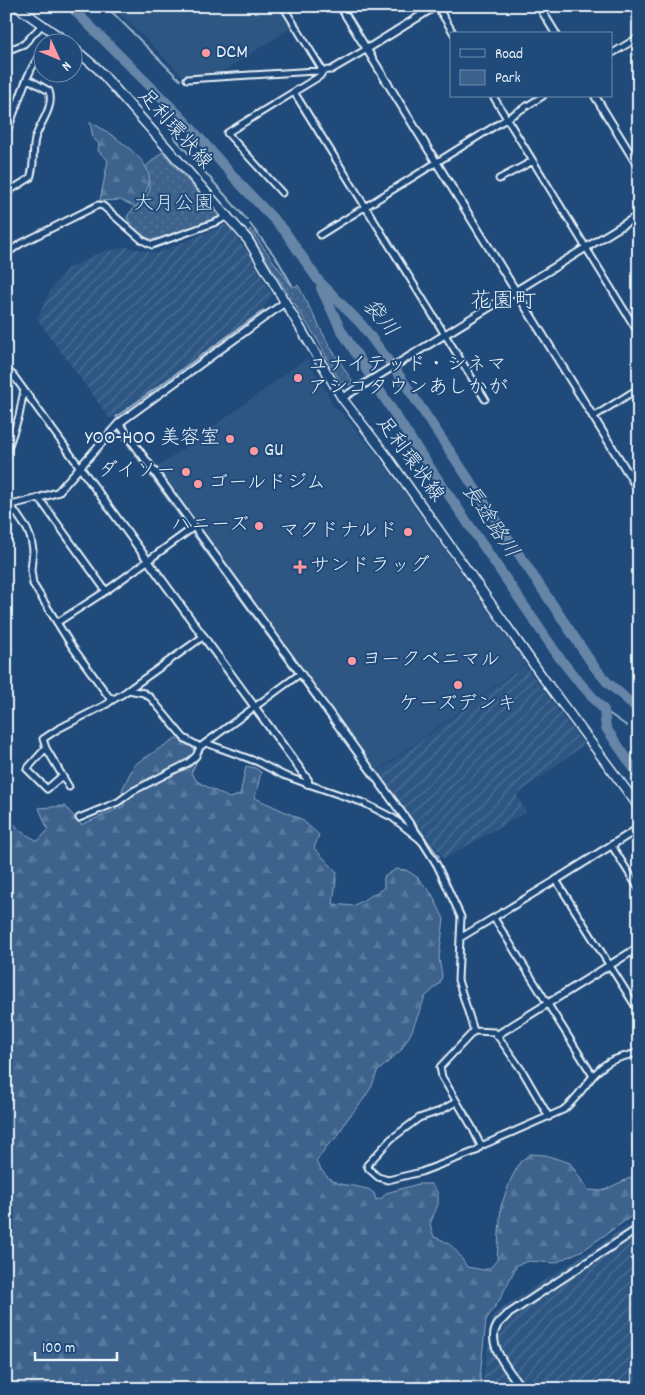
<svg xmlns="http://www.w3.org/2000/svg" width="645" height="1395" font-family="Dekko,'Klee One',sans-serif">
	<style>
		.built { fill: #2e5683 }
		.industrial { fill: url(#industrial-furrows) }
		.green { fill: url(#green-dots); stroke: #92aac2 }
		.forest { fill: url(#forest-firs); stroke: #92aac2 }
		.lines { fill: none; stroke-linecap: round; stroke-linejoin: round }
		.stream { stroke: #9ab0c7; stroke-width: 2 }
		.river { stroke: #6685a7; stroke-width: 10 }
		.minor-casing { stroke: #e8f1f8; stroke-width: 9 }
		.tertiary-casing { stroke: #e8f1f8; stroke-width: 10 }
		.primary-casing { stroke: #e8f1f8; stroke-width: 11 }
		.minor { stroke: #1f4a7a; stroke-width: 5 }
		.tertiary { stroke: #1f4a7a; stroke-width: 6 }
		.primary { stroke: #1f4a7a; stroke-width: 8 }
		.poi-dot { fill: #ff9aa2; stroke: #1f4a7a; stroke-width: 2 }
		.labels { text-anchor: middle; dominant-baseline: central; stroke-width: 4; stroke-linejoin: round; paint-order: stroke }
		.poi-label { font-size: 20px; fill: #e8f1f8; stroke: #1f4a7a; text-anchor: start }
		.street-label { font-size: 20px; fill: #e8f1f8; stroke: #1f4a7a }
		.park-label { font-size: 20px; fill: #d7e3ed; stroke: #1f4a7a }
		.water-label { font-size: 21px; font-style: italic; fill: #d4e1ec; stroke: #1f4a7a }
		.quarter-label { font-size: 22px; fill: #e8f1f8; stroke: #1f4a7a }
	</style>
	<defs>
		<pattern id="industrial-furrows" width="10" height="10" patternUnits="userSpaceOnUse" patternTransform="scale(1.25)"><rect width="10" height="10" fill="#2e5683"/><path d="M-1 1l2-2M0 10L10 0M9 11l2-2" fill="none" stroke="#4c6f95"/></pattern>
		<pattern id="green-dots" width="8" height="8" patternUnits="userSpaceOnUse" patternTransform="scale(1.25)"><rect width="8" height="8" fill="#3c628c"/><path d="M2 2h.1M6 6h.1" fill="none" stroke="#58799d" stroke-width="1.8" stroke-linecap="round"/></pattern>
		<pattern id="forest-firs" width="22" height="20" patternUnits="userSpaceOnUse" patternTransform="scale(1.25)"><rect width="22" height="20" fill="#3c628c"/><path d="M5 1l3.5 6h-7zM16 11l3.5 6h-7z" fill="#58799d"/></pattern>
	</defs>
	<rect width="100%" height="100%" fill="#1f4a7a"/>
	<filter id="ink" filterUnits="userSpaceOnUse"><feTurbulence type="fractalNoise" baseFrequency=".02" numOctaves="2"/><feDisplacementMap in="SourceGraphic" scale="10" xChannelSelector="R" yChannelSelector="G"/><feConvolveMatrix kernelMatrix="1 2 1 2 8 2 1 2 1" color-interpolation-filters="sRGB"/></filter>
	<g filter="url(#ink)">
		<path class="built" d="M112 6H279L293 27 220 73 183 76Z
			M307 358 330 398V400L332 404 336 409 341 412 382 461 525 664 376 772 157 468Z"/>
		<path class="industrial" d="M227 224 249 254 272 295 264 308 110 419 37 319 51 289 67 269 101 252 127 247 157 253Z
			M525 665 584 745 517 795 526 812 444 859 416 821 411 818 377 773Z
			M639 1218V1389H485L483 1377 493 1314Z"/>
		<path class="green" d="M162 152 219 216V218C204 224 166 241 152 239 141 238 131 227 127 217 138 197 163 197 142 170Z
			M250 229 290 284 293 287 298 285 329 345 353 382 349 385 340 381 318 341 249 232Z"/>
		<path class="forest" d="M90 122C106 130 146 156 149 175 151 187 143 198 136 207L121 200 100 201 108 160 98 151 99 144 93 138Z
			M176 738 190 746 200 755 191 773 198 782 229 798 240 795 246 766 255 768 261 772 255 798 301 819 319 835 314 848 337 872 333 904 353 906 384 888V877L396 869 406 870 417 877 432 894 444 919 439 958 442 976 440 983 425 997 411 1033 401 1050 377 1072 372 1086 363 1100 346 1121 337 1137 327 1146 316 1162C334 1191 342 1181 370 1190L374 1193 376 1200 382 1198 386 1193 418 1184H431L438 1193V1204L430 1224 434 1237C453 1243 456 1250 467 1267L483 1270 490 1268 497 1260 501 1206 511 1179 520 1162 530 1154 545 1155 570 1163 588 1190 602 1191 634 1176 637 1164 632 1150 633 1103 639 1099V1211L585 1249 555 1263 529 1261 517 1265 500 1299 486 1320 480 1377 482 1389H6V816L23 833 38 841 48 830 39 808 65 806 81 825 124 806 122 790 134 765Z"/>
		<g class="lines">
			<path class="stream" d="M106 6 180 80
				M184 120 174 134V137L247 220
				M250 224 277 259 292 285
				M116 417 264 310
				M118 431 404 822
				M604 710 627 726
				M637 736 639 738
				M415 823 439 857"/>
			<path class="river" d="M70 6 184 120 240 184 284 230 318 280 362 325 401 378 593 665 607 682 639 710
				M321 288 341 330 412 441 559 657 574 676 604 710 606 728 639 776"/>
			<defs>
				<path id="minor" d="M437 6 454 34
					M51 42 57 36
					M6 51 24 44 42 25
					M611 54 639 37
					M187 79 331 70 367 49
					M294 92 485 399
					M493 96 639 334
					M6 133C18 107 25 73 42 52
					M499 179 533 161
					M6 193 30 178C35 166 32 152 35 139 39 124 55 107 49 91L28 79
					M282 193 227 133 320 76 323 71 283 6
					M320 235 543 96
					M6 254 20 244 98 205 103 206 142 240 152 245 219 221 228 215
					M6 370 13 375 79 466
					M593 417 639 388
					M6 454 19 416 24 390
					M6 498 27 529 31 539 33 550 31 570 33 584 71 645 106 693 109 697 113 698
					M11 505 39 498 106 591
					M58 622 106 591 194 527
					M128 690 204 636
					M206 743 258 762 283 775 308 784 364 803 393 818 422 841 437 865 461 917 458 980 474 1031
					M46 748 27 769 47 789 62 776
					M69 787 46 748 43 739 58 729 107 704C114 698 121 696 128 690L144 693 151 698 184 738 200 747
					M79 818 118 802 133 791 188 763 196 756 200 747 301 673
					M612 846 639 889
					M494 918 593 1076
					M460 938 556 880 639 1012
					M456 1102 440 1111 419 1118 391 1139 367 1165 369 1169 378 1177 388 1180 421 1172 476 1151 481 1146 563 1110C581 1097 590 1073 609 1062 618 1057 629 1056 639 1052
					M481 1146 472 1127 442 1077 440 1067 474 1031 494 1032 497 1035 523 1072 549 1117"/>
				<path id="tertiary" d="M340 6 639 491
					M539 6 556 34
					M367 49 436 6
					M595 96 639 168
					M342 398 639 215
					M119 423 422 841
					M79 466 308 780V784
					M39 498 58 492 119 423 284 303
					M556 880 639 828
					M497 1035 639 947
					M522 1389C512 1374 485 1345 497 1326 499 1322 504 1319 507 1315L639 1228"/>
				<path id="primary" d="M16 6 67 42
					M72 47 98 69 248 240 342 398 386 455 549 686 639 807"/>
			</defs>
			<use href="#minor" class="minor-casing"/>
			<use href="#tertiary" class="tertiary-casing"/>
			<use href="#primary" class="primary-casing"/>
			<use href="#minor" class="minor"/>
			<use href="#tertiary" class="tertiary"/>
			<use href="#primary" class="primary"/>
		</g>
	</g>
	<g class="poi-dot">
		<circle cx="206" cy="53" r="5"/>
		<circle cx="298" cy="378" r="5"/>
		<circle cx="230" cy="439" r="5"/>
		<circle cx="254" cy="451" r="5"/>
		<circle cx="186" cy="472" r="5"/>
		<circle cx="198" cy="484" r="5"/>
		<circle cx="259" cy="526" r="5"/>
		<circle cx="408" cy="532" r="5"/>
		<path d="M297.5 559.5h5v5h5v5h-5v5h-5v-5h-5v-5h5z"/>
		<circle cx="352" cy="661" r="5"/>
		<circle cx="458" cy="685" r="5"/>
	</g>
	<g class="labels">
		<g class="poi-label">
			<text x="216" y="53">DCM</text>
			<text x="308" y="366">ユナイテッド・シネマ<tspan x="308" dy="23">アシコタウンあしかが</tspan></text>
			<text x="220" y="439" text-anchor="end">YOO-HOO 美容室</text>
			<text x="264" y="451">GU</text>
			<text x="176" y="472" text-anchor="end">ダイソー</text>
			<text x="208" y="484">ゴールドジム</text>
			<text x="249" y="526" text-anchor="end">ハニーズ</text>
			<text x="398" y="532" text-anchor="end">マクドナルド</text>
			<text x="310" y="567">サンドラッグ</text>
			<text x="362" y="661">ヨークベニマル</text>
			<text x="458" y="705" text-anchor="middle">ケーズデンキ</text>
		</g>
		<g class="street-label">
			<text transform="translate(174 130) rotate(48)">足利環状線</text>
			<text transform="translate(409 460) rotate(54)">足利環状線</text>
		</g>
		<g class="park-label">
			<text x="174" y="205">大月公園</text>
		</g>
		<g class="water-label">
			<text transform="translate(379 319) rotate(50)">袋川</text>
			<text transform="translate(489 522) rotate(56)">長途路川</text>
		</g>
		<g class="quarter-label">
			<text x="503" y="302">花園町</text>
		</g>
	</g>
	<rect width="645" height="1395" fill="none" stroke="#1f4a7a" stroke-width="25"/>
	<rect x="12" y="12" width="620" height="1370" fill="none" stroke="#e8f1f8" stroke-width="2" filter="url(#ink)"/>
	<rect x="450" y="32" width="162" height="65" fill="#1f4a7a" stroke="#6f8dac"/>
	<rect x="460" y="49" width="25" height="8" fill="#1f4a7a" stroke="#6f8dac"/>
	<text x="495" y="58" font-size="15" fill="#e8f1f8">Road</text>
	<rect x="460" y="70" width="25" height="15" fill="#3c628c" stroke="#6f8dac"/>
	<text x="495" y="82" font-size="15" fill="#e8f1f8">Park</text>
	<g transform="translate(58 58) rotate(134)"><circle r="24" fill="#1f4a7a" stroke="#6f8dac"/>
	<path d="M0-4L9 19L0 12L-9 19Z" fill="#ff9aa2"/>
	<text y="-8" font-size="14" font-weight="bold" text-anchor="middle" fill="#e8f1f8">N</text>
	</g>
	<path d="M35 1352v8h82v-8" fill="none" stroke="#e8f1f8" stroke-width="2.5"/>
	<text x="42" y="1352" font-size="15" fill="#e8f1f8" stroke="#1f4a7a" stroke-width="4" paint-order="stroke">100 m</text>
</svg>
